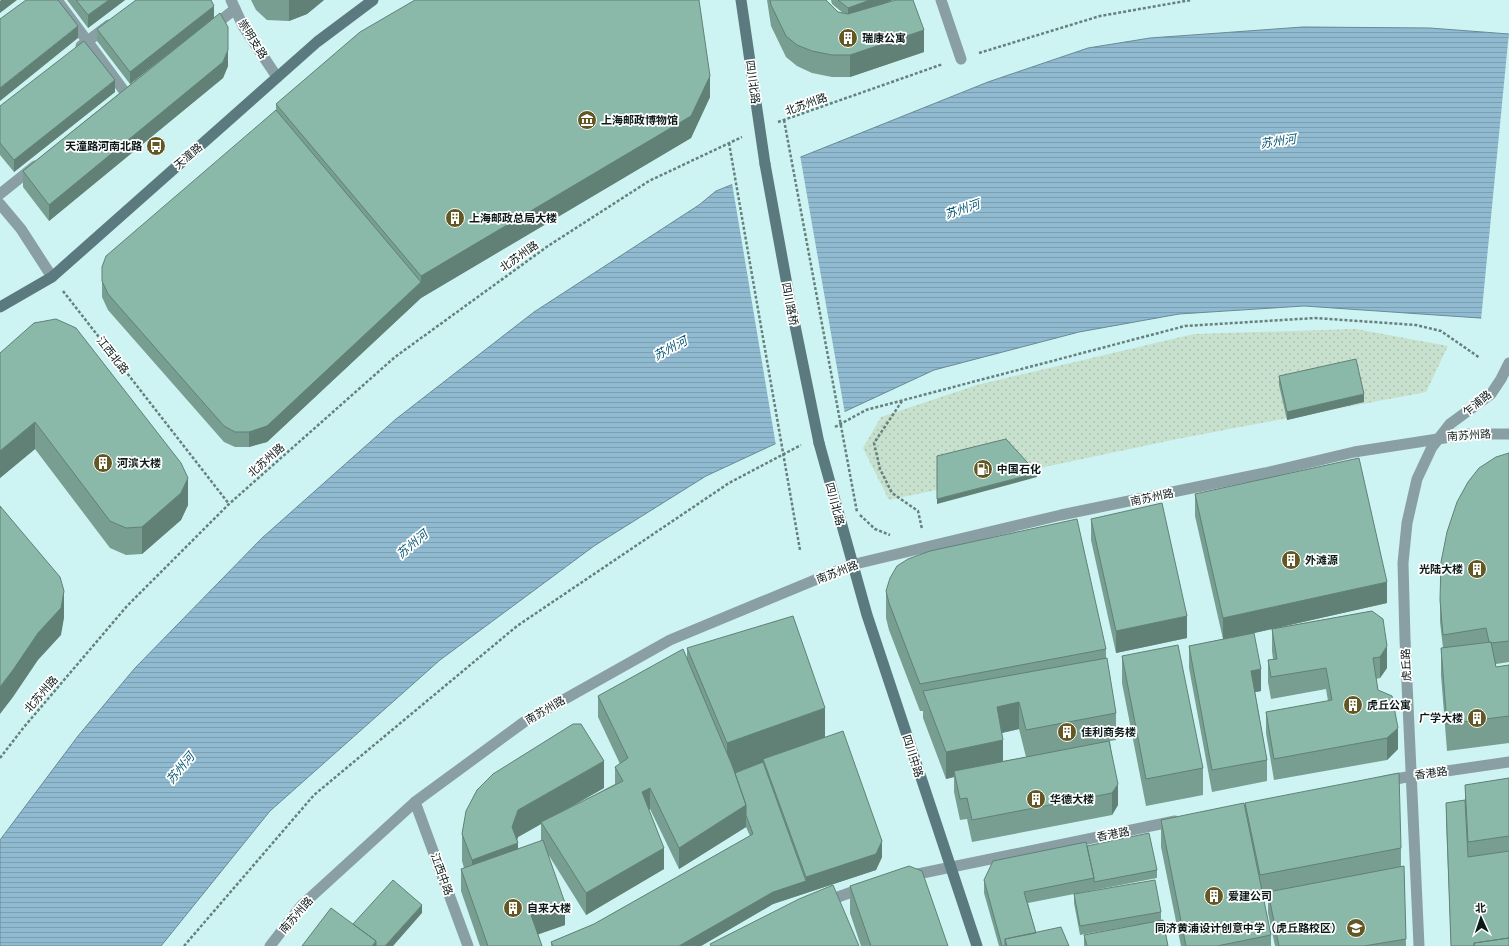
<svg xmlns="http://www.w3.org/2000/svg" width="1509" height="946" font-family="Inter,'Noto Sans SC',sans-serif">
	<style>
		.park { fill: url(#park-dots) }
		.water { fill: url(#water-rules); stroke: #688a98 }
		.pier { fill: #cdf4f2 }
		.lines { fill: none; stroke-linecap: round; stroke-linejoin: round }
		.path { stroke: #66807e; stroke-width: 2.5; stroke-dasharray: 3 2; stroke-linecap: butt }
		.service { stroke: #8a9fa3; stroke-width: 11 }
		.pedestrian { stroke: #8a9fa3; stroke-width: 11 }
		.minor { stroke: #8a9fa3; stroke-width: 11 }
		.tertiary { stroke: #8a9fa3; stroke-width: 11 }
		.secondary { stroke: #5b7a80; stroke-width: 11 }
		.path-bridge { stroke: #66807e; stroke-width: 2.5; stroke-dasharray: 3 2; stroke-linecap: butt }
		.secondary-bridge { stroke: #5b7a80; stroke-width: 11 }
		.wall { fill: #779e91; fill-rule: evenodd }
		.shaded-wall { fill: #618176 }
		.building { fill: #8ab8a9; stroke: #618176 }
		.labels { text-anchor: middle; dominant-baseline: central; stroke-width: 3.5; stroke-linejoin: round; paint-order: stroke }
		.poi-label { font-size: 11px; font-weight: bold; fill: #0b1a19; stroke: #fff; text-anchor: start }
		.street-label { font-size: 11px; fill: #0b1a19; stroke: #fff }
		.water-label { font-size: 12px; font-style: italic; fill: #035572; stroke: #fff }
	</style>
	<defs>
		<pattern id="park-dots" width="8" height="8" patternUnits="userSpaceOnUse"><rect width="8" height="8" fill="#c8e0ce"/><path d="M2 2h.1M6 6h.1" fill="none" stroke="#aac0b0" stroke-width="1.8" stroke-linecap="round"/></pattern>
		<pattern id="water-rules" width="6" height="5" patternUnits="userSpaceOnUse"><rect width="6" height="5" fill="#90bacf"/><path d="M0 2.5h6" fill="none" stroke="#7b9fb1"/></pattern>
	</defs>
	<rect width="100%" height="100%" fill="#cdf4f2"/>
	<path class="park" d="M1356 329 1448 346 1426 392 1177 439 889 500 863 448 881 417 977 385 1194 334Z"/>
	<path class="water" d="M1303 27 1430 28 1509 34V320L1304 306 1179 314 1079 332 934 370 706 476 594 546 440 660 270 811 161 946H0V840L78 736 135 668 262 538 396 419 534 312 699 205 716 191 988 82 1088 48 1150 38Z"/>
	<path class="pier" d="M1509 32V322L1481 320Z
		M800 155 845 414 776 446 732 183Z"/>
	<g class="lines">
		<path class="path" d="M979 53 1100 16 1191 0
			M778 122 943 64
			M63 291 229 504
			M902 401 874 443 880 469 892 493 918 511 922 529
			M835 427 866 410 1185 326 1315 318 1416 325 1441 331 1480 358
			M860 515 875 529 890 535
			M0 758 24 727 127 606 229 504 395 357 548 246 649 181 742 137
			M184 946 314 795 517 626 729 483 801 445"/>
		<path class="service" d="M57 0 127 95 133 90
			M941 0 961 59
			M211 28 235 9
			M81 46 109 25
			M0 194 35 166"/>
		<path class="pedestrian" d="M1412 776 1509 762"/>
		<path class="minor" d="M231 0 243 26 277 77
			M0 204 21 229 52 277
			M1385 781 1412 776
			M415 802 468 946
			M908 876 1175 821
			M824 902 863 888
			M270 946 301 906 415 802 524 722 670 640 851 565
			M1419 946 1405 639 1403 563 1407 523 1417 479 1432 447 1450 424 1491 394 1501 379 1509 363"/>
		<path class="tertiary" d="M851 565 1061 515 1265 473 1354 452 1470 434H1509"/>
		<path class="secondary" d="M741 0 765 164
			M0 307 52 277 317 42 373 0
			M819 443 867 615 977 946"/>
		<path class="path-bridge" d="M784 120 857 512
			M729 143 800 550"/>
		<path class="secondary-bridge" d="M765 164 790 301 819 443"/>
	</g>
	<path class="wall" d="M67 0H125L88 28Z
		M251 0H324L307 14 289 21 267 20 256 10Z
		M767 0H826L838 12 843 13 832 4 831 0H893L883 4 924 52 850 77H832L812 73 797 66 786 57 771 26Z
		M214 17 228 66 223 78 49 221 23 187V171L184 41 130 84 97 41V29Z
		M115 92 14 172 0 155V106Z
		M710 97 691 138 421 298 267 442 249 447H235L224 442 108 310 102 297V267L276 110V104Z
		M0 353 188 505 181 520 142 554 126 555 110 548 35 449 0 478Z
		M1279 376 1364 402 1287 420 1279 385Z
		M1509 453V662L1496 664V667L1509 665V743L1447 751 1441 675V648H1443L1440 622V600Z
		M1195 494 1387 603 1245 635 1261 691 1255 692 1267 760V781L1212 792 1189 668V646L1223 639 1195 516Z
		M1091 519 1187 638 1116 653 1091 540Z
		M886 591 1106 649V658L1116 713V740L1110 741 1118 805 1112 815 972 842 967 819 960 820 954 792V777L946 779 923 718V711H920L889 630 886 618ZM1019 729 1026 757 1003 761 1002 733Z
		M1372 611 1387 668 1380 678 1376 679 1378 690 1398 749 1387 760 1274 780 1266 733V712L1328 701 1326 689 1271 699 1268 682V660L1273 659 1272 651V629Z
		M687 648 825 737 882 857 876 870 773 904 701 946H551V942L594 924 750 836 746 827 679 869 650 809 649 810 664 869 586 915 548 854 565 925 538 934 542 946H480L461 891V869L464 868 462 861V834L604 788 562 812 615 784V767L620 764 598 717V696L687 659ZM541 824V841L518 849 517 840 518 837Z
		M1122 656 1203 768V795L1146 806 1122 683Z
		M1509 778V946H1451L1446 819V803L1465 800V785Z
		M1245 803 1401 848V867L1404 866 1406 946H1275L1268 913V895L1263 896 1271 935V946H1181L1161 847V820L1245 809Z
		M1087 846 1157 870V878L1079 893 1161 912V920L1168 946H1084V935L1136 925 1080 935 1074 903V894L1028 903 1036 933 1069 946H999L984 893V880Z
		M850 886 948 946H861L850 913Z"/>
	<path class="shaded-wall" d="M1 0H17L0 13V1Z
		M109 0H125L88 28V15Z
		M289 0H324L307 14 289 21Z
		M870 0H893L848 17V8Z
		M214 6V18L130 84V72Z
		M78 26V38L0 101V88Z
		M924 30V52L850 77V55Z
		M228 50V66L223 78 49 221V205Z
		M710 76V97L691 138 421 298 267 442 249 447V432L421 282V276Z
		M115 80V92L14 172V160Z
		M1364 394V402L1287 420V412Z
		M35 422V449L0 478V451Z
		M1037 473V477L937 504V499Z
		M188 478V505L181 520 142 554V527Z
		M1387 582V603L1223 640V618Z
		M64 591V618L61 635 38 660 13 697 0 714V687Z
		M1187 616V638L1116 653V631Z
		M1387 646V668L1380 678V657Z
		M1261 669V691L1251 693V671Z
		M1019 702V729L997 734V707Z
		M825 708V741L763 759V763L727 775V743Z
		M1398 728V749L1387 760V738Z
		M1003 740V767L954 771V777L946 779V752Z
		M604 761V788L542 823 541 822V824L518 837 516 844 518 843V870L472 887V860L512 827 518 810Z
		M1118 784V805L1112 815V793Z
		M650 788V809L642 813V792Z
		M746 805V827L679 869V848Z
		M882 841V857L876 870 773 904 701 946H679L773 892 806 881V877Z
		M664 848V869L586 915V893Z
		M565 903V925L531 937V915Z
		M422 905V913L393 946H385Z
		M376 941V946H372Z"/>
	<path class="building" d="M26 0H58L78 26 0 88V19Z
		M76 0H109L88 15Z
		M136 0H211L214 6 130 72 97 29Z
		M415 0H699L710 76 691 116 421 276 276 104 360 32Z
		M770 0H826L838 12 848 14 896 0H913L924 30 850 55H832L812 51 797 45 786 36 771 5Z
		M838 0H870L848 8Z
		M220 13 228 27V50L223 62 49 205 23 171Z
		M84 41 115 80 14 160 0 143V106Z
		M276 110 421 282 267 426 249 432H235L224 426 108 294 102 281V267L106 256Z
		M56 319 76 328 181 463 188 478 181 493 142 527 126 528 110 521 35 422 0 451V353L34 323Z
		M1356 359 1364 394 1287 412 1279 376Z
		M1006 439 1037 473 937 499V456Z
		M1509 453V641L1491 643V642H1489L1486 628 1443 635 1440 600 1441 562 1447 532 1457 502 1468 482 1479 468 1496 457Z
		M1359 458 1387 582 1223 618 1195 494Z
		M1162 503 1187 616 1116 631 1091 519Z
		M0 506 60 577 64 591 61 608 38 633 13 670 0 687Z
		M1077 519 1106 649 920 684 889 603 886 591 890 578 897 566 908 559 930 551Z
		M1372 611 1383 619 1387 646 1380 657 1373 658 1378 690 1392 696 1398 728 1387 738 1274 759 1266 712 1332 700 1326 668 1271 677 1268 660 1277 659 1272 629Z
		M793 616 825 708 727 743 687 648Z
		M1254 633 1261 669 1251 671 1267 760 1212 770 1189 646Z
		M1491 642 1496 667 1509 665V716L1447 724 1441 648Z
		M1178 645 1203 768 1146 779 1122 656Z
		M683 649 732 765 746 805 679 848 650 788 642 792 664 848 586 893 541 822 623 781 615 767 628 758 598 696Z
		M1107 658 1116 713 1026 730 1019 702 997 707 1003 740 946 752 923 691Z
		M573 724H581L604 761 518 810 512 827 518 843 472 860 462 834 466 811 477 790 493 774Z
		M843 731 882 841 876 854 806 877 763 759Z
		M1109 741 1118 784 1112 793 972 820 967 798 960 799 954 771Z
		M763 762 806 881 773 892 679 946H553L551 942 594 924 753 834 746 815V805L735 773Z
		M1399 773 1401 848 1260 875 1245 803Z
		M1509 778V836L1468 842 1465 785Z
		M1465 800 1468 857 1509 851V938L1474 943V946H1451L1446 803Z
		M1244 803 1271 935 1217 946H1186L1161 820Z
		M1149 833 1157 870 1094 882V878L1087 846Z
		M543 840 565 903 531 915 542 946H488L461 869Z
		M1086 842 1094 878 1024 892 1036 933 1005 939V946H1002L984 880 993 861Z
		M909 866 922 871 948 946H871L850 886Z
		M1404 866 1406 939 1364 946H1279L1268 892Z
		M393 880 422 905 385 946H376V941L353 924Z
		M1155 880 1161 912 1080 926 1074 894Z
		M833 885 859 946H711L710 944 799 899Z
		M331 908 376 941 372 946H302Z
		M1163 920 1168 946H1087L1084 935Z
		M1061 927 1069 946H1007L1005 939Z
		M1509 938V946H1474V943Z"/>
	<defs>
		<symbol id="building-disc" viewBox="-11 -11 22 22"><circle r="9.5" fill="#635723" stroke="#fff"/><path d="M-4-6H4V6H1V3H-1V6H-4ZM-2.5-4.3h1.7v1.8h-1.7ZM.8-4.3h1.7v1.8H.8ZM-2.5-1h1.7V.8h-1.7ZM.8-1h1.7V.8H.8Z" fill="#fff"/></symbol>
		<symbol id="museum-disc" viewBox="-11 -11 22 22"><circle r="9.5" fill="#635723" stroke="#fff"/><path d="M0-6L6-3V-2H-6V-3ZM-5-1h2V3h-2ZM-1-1h2V3h-2ZM3-1h2V3H3ZM-6 4H6V6H-6Z" fill="#fff"/></symbol>
		<symbol id="bus-disc" viewBox="-11 -11 22 22"><circle r="9.5" fill="#635723" stroke="#fff"/><path d="M-5-6H5V4H4V6H2V4H-2V6H-4V4H-5ZM-3.5-4V0h7V-4ZM-3.5 1.2v1.5H-2V1.2ZM2 1.2v1.5H3.5V1.2Z" fill="#fff"/></symbol>
		<symbol id="fuel-disc" viewBox="-11 -11 22 22"><circle r="9.5" fill="#635723" stroke="#fff"/><path d="M-5.5-6h7V0h2V4h1.3V-2.5L3-4.5l.8-.8L6-3V5H2.5V1h-1V6h-7ZM-4.2-4.7v3.2H.2V-4.7Z" fill="#fff"/></symbol>
		<symbol id="school-disc" viewBox="-11 -11 22 22"><circle r="9.5" fill="#635723" stroke="#fff"/><path d="M0-5L7-2L0 1L-7-2ZM-4 1L0 2.5L4 1V4Q0 6-4 4Z" fill="#fff"/></symbol>
	</defs>
	<g fill-rule="evenodd">
		<use href="#building-disc" x="837" y="27" width="22" height="22"/>
		<use href="#museum-disc" x="576" y="109" width="22" height="22"/>
		<use href="#bus-disc" x="145" y="135" width="22" height="22"/>
		<use href="#building-disc" x="444" y="207" width="22" height="22"/>
		<use href="#building-disc" x="92" y="452" width="22" height="22"/>
		<use href="#fuel-disc" x="972" y="458" width="22" height="22"/>
		<use href="#building-disc" x="1280" y="549" width="22" height="22"/>
		<use href="#building-disc" x="1466" y="558" width="22" height="22"/>
		<use href="#building-disc" x="1342" y="694" width="22" height="22"/>
		<use href="#building-disc" x="1466" y="707" width="22" height="22"/>
		<use href="#building-disc" x="1056" y="721" width="22" height="22"/>
		<use href="#building-disc" x="1025" y="788" width="22" height="22"/>
		<use href="#building-disc" x="1203" y="885" width="22" height="22"/>
		<use href="#building-disc" x="502" y="897" width="22" height="22"/>
		<use href="#school-disc" x="1345" y="917" width="22" height="22"/>
	</g>
	<g class="labels">
		<g class="poi-label">
			<text x="862" y="38">瑞康公寓</text>
			<text x="601" y="120">上海邮政博物馆</text>
			<text x="142" y="146" text-anchor="end">天潼路河南北路</text>
			<text x="469" y="218">上海邮政总局大楼</text>
			<text x="117" y="463">河滨大楼</text>
			<text x="997" y="469">中国石化</text>
			<text x="1305" y="560">外滩源</text>
			<text x="1463" y="569" text-anchor="end">光陆大楼</text>
			<text x="1367" y="705">虎丘公寓</text>
			<text x="1463" y="718" text-anchor="end">广学大楼</text>
			<text x="1081" y="732">佳利商务楼</text>
			<text x="1050" y="799">华德大楼</text>
			<text x="1228" y="896">爱建公司</text>
			<text x="527" y="908">自来大楼</text>
			<text x="1342" y="928" text-anchor="end">同济黄浦设计创意中学（虎丘路校区）</text>
		</g>
		<g class="street-label">
			<text transform="translate(253 39) rotate(58)">崇明支路</text>
			<text transform="translate(753 82) rotate(82)">四川北路</text>
			<text transform="translate(806 104) rotate(-20)">北苏州路</text>
			<text transform="translate(188 156) rotate(-40)">天潼路</text>
			<text transform="translate(519 256) rotate(-35)">北苏州路</text>
			<text transform="translate(790 304) rotate(79)">四川路桥</text>
			<text transform="translate(113 355) rotate(52)">江西北路</text>
			<text transform="translate(1477 403) rotate(-39)">乍浦路</text>
			<text transform="translate(1469 435) rotate(-4)">南苏州路</text>
			<text transform="translate(266 460) rotate(-41)">北苏州路</text>
			<text transform="translate(1152 497) rotate(-12)">南苏州路</text>
			<text transform="translate(835 504) rotate(75)">四川北路</text>
			<text transform="translate(837 572) rotate(-21)">南苏州路</text>
			<text transform="translate(1406 665) rotate(-93)">虎丘路</text>
			<text transform="translate(41 694) rotate(-49)">北苏州路</text>
			<text transform="translate(545 710) rotate(-30)">南苏州路</text>
			<text transform="translate(913 756) rotate(72)">四川中路</text>
			<text transform="translate(1431 773) rotate(-8)">香港路</text>
			<text transform="translate(1113 834) rotate(-11)">香港路</text>
			<text transform="translate(442 874) rotate(70)">江西中路</text>
			<text transform="translate(296 915) rotate(-49)">南苏州路</text>
		</g>
		<g class="water-label">
			<text transform="translate(1278 141) rotate(-8)">苏州河</text>
			<text transform="translate(962 209) rotate(-19)">苏州河</text>
			<text transform="translate(670 348) rotate(-28)">苏州河</text>
			<text transform="translate(412 544) rotate(-40)">苏州河</text>
			<text transform="translate(180 768) rotate(-50)">苏州河</text>
		</g>
	</g>
	<g transform="translate(1481 918) rotate(357)" stroke="#ffffff" stroke-width="3" paint-order="stroke">
	<path d="M0-3L7 15L0 10L-7 15Z" fill="#0b1a19"/>
	<text y="-6" font-size="11" font-weight="bold" text-anchor="middle" fill="#0b1a19">北</text>
	</g>
</svg>
